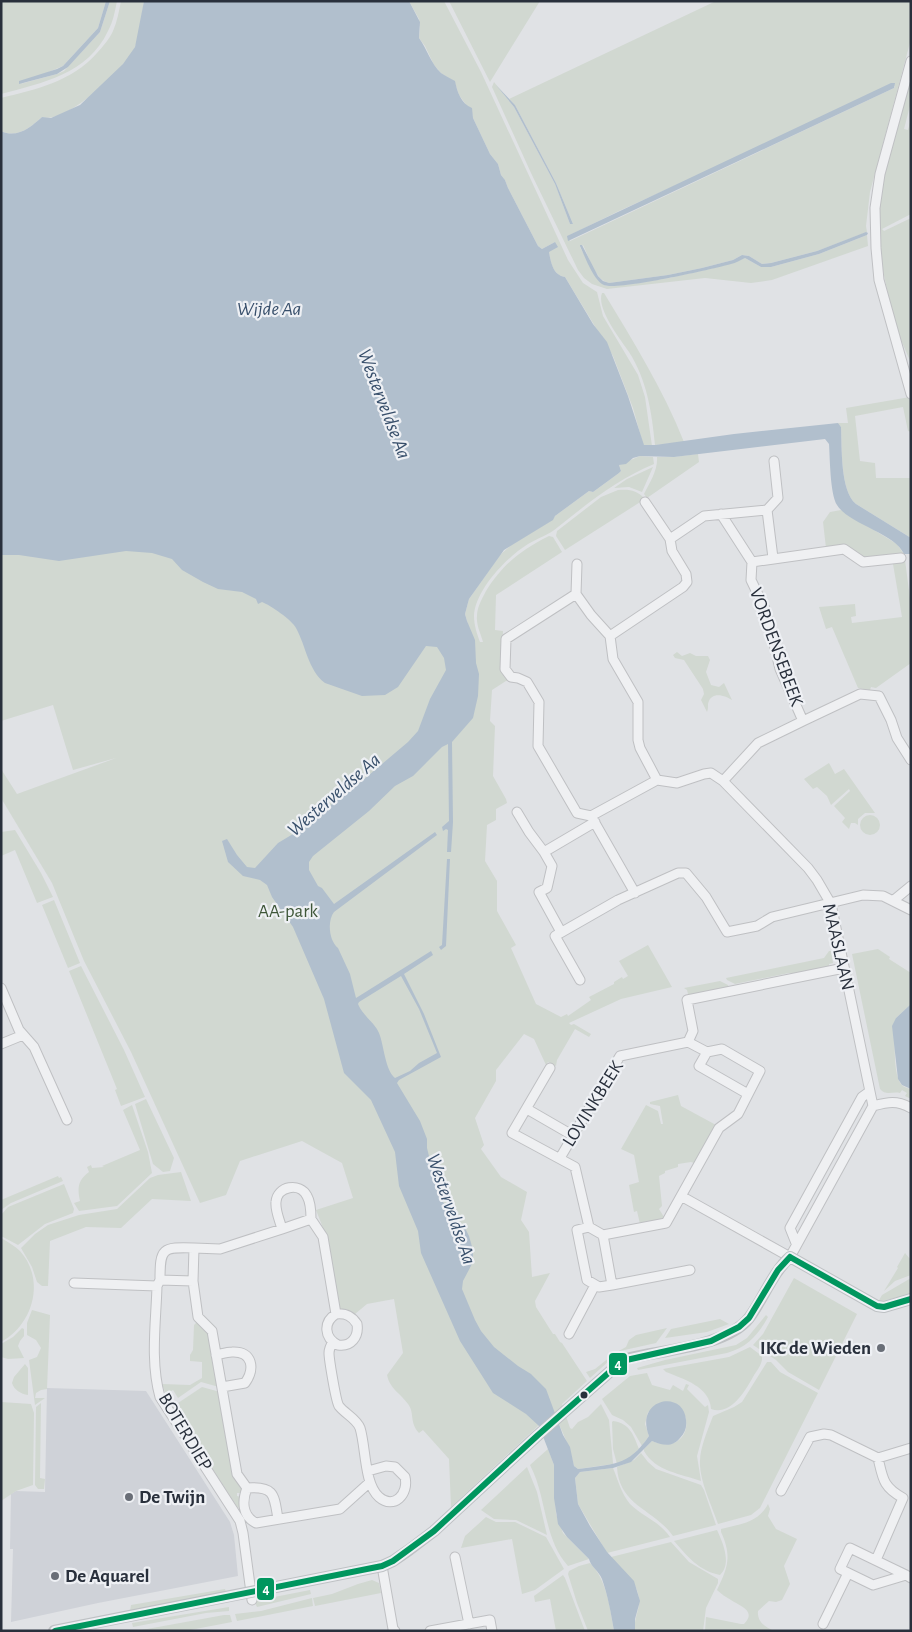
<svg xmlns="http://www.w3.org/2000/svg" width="912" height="1632" font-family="'Alegreya Sans',sans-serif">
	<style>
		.built { fill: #cfd2d8 }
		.green { fill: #d1d8d1; fill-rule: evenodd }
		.water { fill: #b1bfcd; fill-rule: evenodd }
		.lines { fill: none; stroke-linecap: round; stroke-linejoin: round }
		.street-casing { stroke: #bfc0c3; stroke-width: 11 }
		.street { stroke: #eff0f2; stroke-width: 9 }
		.secondary { stroke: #bec1c4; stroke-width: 12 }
		.bus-1-casing { stroke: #eef0f4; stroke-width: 10 }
		.bus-1 { stroke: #00965e; stroke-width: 6 }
		.poi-dot { fill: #696e77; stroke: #eef0f4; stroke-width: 2 }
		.bus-dot { fill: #29303c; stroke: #eef0f4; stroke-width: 2 }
		.labels { text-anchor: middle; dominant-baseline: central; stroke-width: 4.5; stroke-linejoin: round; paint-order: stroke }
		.street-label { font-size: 19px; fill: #29303c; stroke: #eef0f4 }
		.park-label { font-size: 19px; fill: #3e5638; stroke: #eef0f4 }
		.poi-label { font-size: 19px; font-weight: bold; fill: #29303c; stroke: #eef0f4; text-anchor: start }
		.water-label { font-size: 20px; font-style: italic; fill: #384f6b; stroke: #eef0f4 }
		.line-badge { stroke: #eef0f4; stroke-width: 2 }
		.badge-label { font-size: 14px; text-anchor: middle; font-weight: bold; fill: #fff }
	</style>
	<rect width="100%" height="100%" fill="#e0e2e5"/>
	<path class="built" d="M47 1388 146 1391 230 1522 234 1535 238 1576 98 1603 11 1622 13 1549H10L11 1494 16 1491 45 1492Z"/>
	<path class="green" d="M1 1H106L98 28 63 66 20 84 57 74 64 71 100 32 110 1H117C115 11 113 22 108 31 88 74 42 83 1 94Z
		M121 1H144C142 14 139 37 135 47 126 68 66 125 42 117 31 127 17 139 1 131V98C37 89 71 82 97 53 103 46 109 40 113 31 117 22 119 11 121 1Z
		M409 1H444L481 72 568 260 583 283 597 292 603 316 638 375 645 397 652 446H645L643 444 633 408 613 356 565 277C553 275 551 264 549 252L555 242 542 249 538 246 508 188 505 180 501 175 498 164 490 154 473 118 472 113 459 95 455 83 441 73 434 65 425 46 419 38 420 28 419 19Z
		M449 1H540L490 82Z
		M716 1H911V39L870 192 866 226 867 232 817 251 771 263 762 264 749 256 742 255 733 260 702 268 668 275 609 283C595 280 589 257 583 245L580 247 596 277 606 286 630 284 669 278 718 267 745 258 761 267H771L819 254 867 235 868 246 772 280 751 283 705 278 607 289 592 284 584 278 578 270 531 173 492 87 494 82 514 107 555 184 570 224H573L556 183 515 105 509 99ZM895 86 894 88 570 241 568 236 619 211Z
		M911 75V102L904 129 908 130 911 118V214L882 229 884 231 911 218V363L895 326 880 257 878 231 880 190Z
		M602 293H604C633 341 663 389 684 442L655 445C652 413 647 380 629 352 620 339 596 308 602 293Z
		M910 397 911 432 908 431 903 407 855 416 860 461 875 463 876 478H911V538L856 504C840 491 842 447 841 427L838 423H848L846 408Z
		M698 454 699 462 647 498 644 494C650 482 658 470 657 457H674Z
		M640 456 653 457 654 464C618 479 588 503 558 527 549 535 538 538 528 544 507 557 475 590 474 616 474 625 477 634 480 642H483C481 634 476 625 477 616 477 607 482 599 486 591 503 564 521 550 549 536L553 537 562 552 496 595 495 630 503 631 501 671 509 681H506L492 690 490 721 495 726 493 776 506 799 507 803 496 809V820L487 825 485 861 497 881V911L516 945 511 948 536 1004 561 1017 567 1014 568 1016 591 1000 589 997 614 984V982L622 977 623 979 628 976 619 961 648 945 672 987 621 999 569 1023 571 1025 574 1024 591 1034 589 1037 575 1029 557 1060 556 1066 548 1062 546 1065 534 1039 524 1034 496 1070V1081L475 1118 484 1145 481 1149 501 1177 527 1192 521 1220 529 1232 532 1277 550 1273 535 1301 536 1307 553 1334H555L560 1342 562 1343 587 1381 562 1404 570 1428 572 1429 578 1422 588 1417 601 1404 609 1420 613 1463V1464L578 1469 574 1466C570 1447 562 1430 553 1412L451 1507 449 1459 423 1430 419 1433C409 1422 415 1413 408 1404 401 1394 389 1388 387 1375L403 1353 394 1299 367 1304 355 1314 346 1309H338L325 1233 316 1210 353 1198 342 1163 302 1141 240 1161 226 1195 200 1203 131 1052 84 961 52 883 1 798V769L17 794 116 758 73 770 53 705 1 721V539L146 540 424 646 469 628 465 614 469 599 500 555 511 545 552 520 555 516 589 491 593 492 619 473 621 471 619 465Z
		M653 467 642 492 629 487 614 488 627 479Z
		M618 490C629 489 637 490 645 499L565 550 556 536 557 531 601 497Z
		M841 510 897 544 904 554H898L896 556 865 560 826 548 823 522 830 512Z
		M905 560 911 606V663L876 688 871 687 870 690 858 688 832 627 826 629 819 607 855 604 856 616 851 617 852 623 902 617 893 564Z
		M677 652 682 656 690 653 696 656H708L710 660 706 672 711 685 719 687 724 683 732 700C726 696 711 690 708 704 708 707 708 710 707 712L701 700 704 694 703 689 684 660 675 658 673 655Z
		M829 763 835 774 844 769 875 813H865L858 819V825L855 823H851L849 829 842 822 845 818 834 806 850 791 849 789 831 805 827 796 817 787 813 789 804 779Z
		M860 825a10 10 0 1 1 20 0a10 10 0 1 1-20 0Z
		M15 830 41 873 53 897 37 903 15 850 1 856V832Z
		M54 900 80 963 68 968 42 905Z
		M878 949 890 957 889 959 911 973V1004L896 1018C895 1032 892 1073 901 1084 903 1087 907 1088 911 1089V1099L905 1096 907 1093 902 1090 900 1093C892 1091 886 1096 880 1089L852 954Z
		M829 951H831L833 963 829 964V967L795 974 789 973 735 984 727 980 726 978 824 958Z
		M81 966 124 1050 145 1097 121 1106 115 1090 117 1089 69 971Z
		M720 981 728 985 729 989 691 996 688 994 687 990 684 988Z
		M678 1095 681 1106 716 1125 694 1163 691 1162 678 1164V1167L665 1171V1173L659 1176 662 1206 659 1209 664 1217 661 1219 640 1224 637 1211 634 1212 629 1185 639 1182 634 1155 621 1149 646 1105 658 1111 661 1124H663L660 1106 650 1104V1102Z
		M146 1099 174 1158 170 1171 163 1172 153 1164 135 1104Z
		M132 1105 148 1152 152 1173 117 1206 79 1211 74 1203 80 1201C77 1188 78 1180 89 1172L87 1167 91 1165 92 1168 104 1167 102 1166 140 1150 123 1110Z
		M181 1172 191 1201 152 1199 121 1228 86 1227 50 1241 48 1286H42L37 1282 32 1267 21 1248 35 1234 48 1225 79 1215 117 1209 150 1178 158 1175Z
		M58 1176 59 1178 61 1177 63 1181 11 1203 1 1210V1200Z
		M64 1184 74 1209 73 1213 45 1224 18 1245 1 1236V1215L8 1207Z
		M1 1238C8 1242 15 1246 20 1251 46 1280 33 1325 1 1342Z
		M905 1253 911 1260V1275L895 1281 884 1291 898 1268 897 1267Z
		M794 1278 857 1314 819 1390 788 1372 776 1360 753 1345 763 1334Z
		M911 1278V1294L878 1302 882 1295Z
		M32 1310 50 1315 47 1389 41 1390 36 1393 35 1398H45L35 1405 29 1360 37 1357 41 1348 36 1340 27 1335V1323Z
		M766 1315 768 1317C758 1335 748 1347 727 1353L638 1370 637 1368 665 1360 736 1345 747 1338Z
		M720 1319 729 1324 707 1332 665 1338 671 1329Z
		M198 1321 209 1333 219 1387 201 1382 178 1398 173 1390 168 1393 173 1400 169 1403 162 1384 190 1385 202 1378V1362L190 1361V1355L193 1350 194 1325Z
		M22 1328 24 1329V1336L20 1341 18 1346 24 1358 8 1359 1 1357V1344L13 1337Z
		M667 1328 656 1343 620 1351 590 1378 586 1372 595 1369 615 1353 626 1347 629 1340 636 1335Z
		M750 1347 762 1356C763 1364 757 1370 753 1377 745 1391 731 1416 711 1409 710 1387 684 1379 666 1372L663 1369 729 1357Z
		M767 1362H771L780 1372 818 1393 760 1508 751 1515 718 1524C712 1506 699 1480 700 1461 700 1448 708 1429 713 1416L734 1407 742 1402Z
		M25 1364 28 1368V1395C21 1394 14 1390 12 1383L14 1377Z
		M647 1373 652 1385 670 1390 673 1385 683 1391 686 1384 689 1385 687 1389 705 1407 708 1405 709 1412 697 1456 701 1481C681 1474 655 1471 644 1451V1449L652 1441C687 1456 698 1414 672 1402L648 1412 645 1424 649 1436 642 1446 631 1427 623 1420 612 1415 602 1399 630 1376Z
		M202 1387 220 1392 242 1487 241 1493H237V1496L241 1497 240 1507 238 1508 172 1407Z
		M1 1402 31 1404 34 1413 33 1485 16 1491 1 1501Z
		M41 1403 40 1478 45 1479 44 1489H38L35 1485 36 1407Z
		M613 1421C630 1423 634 1436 639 1449L627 1460 617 1464 613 1449 612 1422Z
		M548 1449 554 1465 556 1514 563 1533 589 1559 568 1566C543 1538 547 1497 530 1465Z
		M641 1453 648 1462 656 1469 701 1485 704 1490 716 1525 673 1536C654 1509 619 1506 617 1467L634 1460Z
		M527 1467 537 1492 547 1535 516 1520 494 1519 481 1510Z
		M613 1468C618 1480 621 1493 630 1504 643 1517 658 1520 670 1537L607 1553 578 1504 575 1478 580 1472Z
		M768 1504 770 1509 768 1516 776 1529 797 1539 784 1566 790 1584 782 1600 776 1602 769 1601 758 1611C757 1622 765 1627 774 1631H705L706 1617 741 1624H744C757 1611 740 1606 731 1600 726 1597 721 1594 717 1590 728 1567 732 1556 721 1532V1529C740 1524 758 1523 768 1504Z
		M486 1517 496 1522H515L546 1537 564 1569 535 1590 522 1594 512 1539 461 1548 465 1536Z
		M717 1530C723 1543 732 1564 720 1575 699 1571 687 1556 674 1541Z
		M671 1542 689 1562 718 1579V1583L706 1608 703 1631H635C633 1620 640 1610 639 1599 637 1579 622 1573 611 1557Z
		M590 1563C607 1580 610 1608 614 1631H588L577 1603 568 1574 569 1571 579 1566Z
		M563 1575 565 1578 585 1631H556L550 1599 535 1602 534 1596Z
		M372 1580 379 1583 381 1593 315 1606 313 1598 332 1594 358 1584Z
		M225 1589 226 1592 130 1611 131 1605Z
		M310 1590 311 1594 257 1607 254 1601Z
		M312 1598 313 1606 237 1621 235 1614 261 1611Z
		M229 1607V1611L206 1613 133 1627 132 1623Z
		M224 1615H230L232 1622 185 1631H136Z"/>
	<path class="water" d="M106 1H110L100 32 68 67 57 74 19 84V81L57 69 63 66 98 28Z
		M144 1H409L420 22 419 38C427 49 431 64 441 73 445 76 450 78 455 81 457 91 461 104 472 108L473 118 490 154 498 164 501 175 505 180 508 188 538 246 542 249 555 242 558 247 549 252C551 263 553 275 565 277L593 324 607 342 628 396 644 445H655L734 434 838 423 841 427C842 447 840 491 856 504L911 538V554H904C895 533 848 524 837 505 830 494 830 458 829 444L825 439 674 457 640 456 633 458 626 464 619 465 621 471 619 473 593 492 589 491 555 516 553 520 504 550 469 599 465 614 467 621 475 640 476 663 479 674 478 696 473 718 452 742 453 822 451 852H447L448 830 446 829 443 831 442 827 449 821 448 744 442 747 413 776 395 786 369 811 313 856 309 862V870L318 886 322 888 334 904 435 832 437 835 334 912C327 921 329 941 338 948L350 974 356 998 431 951 433 955 404 974 424 1014 441 1057 399 1080 397 1083 420 1121 427 1139V1148L439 1196 447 1208 466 1230 469 1236 473 1250V1262L463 1281 462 1289 475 1320 481 1331 494 1347 518 1366 531 1374 546 1389 563 1435 570 1447 574 1466 578 1469C612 1464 628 1467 649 1436 634 1398 684 1389 686 1420 687 1427 685 1433 680 1438 672 1448 662 1445 652 1441L631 1462 613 1468 580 1472 575 1478 578 1504 590 1526 607 1552 634 1581 640 1601 635 1619V1631H614C611 1613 608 1596 602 1579 599 1571 591 1567 589 1559L567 1537 558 1524 554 1498V1465L539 1426 526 1414 493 1393 460 1341 421 1253 418 1231 399 1186 395 1152 371 1100 344 1073 324 999 293 927 272 897 267 885 260 880 243 876 228 862 222 841 227 839 237 855 247 867 255 868 278 843 313 822 332 804 356 786 408 742 418 731 430 699 446 670 444 658 437 647 426 646 398 687 385 695 362 696 325 683C308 670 306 646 296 628 292 620 270 605 262 602L258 604 256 599 242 592 218 589 203 582 182 570 172 559 152 553 126 551 59 561 19 555H1V131C17 139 31 127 42 117L51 118 80 105 123 64 135 47ZM401 976 419 1009 437 1053 419 1063 410 1071 395 1078C385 1070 384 1045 379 1033 375 1023 363 1016 358 1004L359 1002Z
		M891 83H895L894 88 568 241 567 236Z
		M496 85 515 105 556 183 573 224H570L555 184 514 107Z
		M866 232 868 233 867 235 819 254 771 267H761L745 258C740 260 736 263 731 264 713 269 617 291 604 285 594 281 585 257 580 246V245H582L598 276 603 281 609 283 668 275 702 268 733 260 742 255 749 256 762 264 771 263 817 251Z
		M447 859H450L446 946 441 950 439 947 442 945Z
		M911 1004V1089L902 1085 898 1079 892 1026 896 1018Z"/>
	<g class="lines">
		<defs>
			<path id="street" d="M911 61 880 174 875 208 876 248 879 280 911 394
				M767 510 773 558
				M721 514 752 562 844 549 863 562 901 558
				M670 539 704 516 767 510 778 498 774 461
				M577 564 576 594 591 615 610 636 613 659 638 702V740L640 748 657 780
				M576 594 506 639 505 669 511 677 518 678 527 682 539 702 538 746 577 813 591 816 635 893
				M610 636 683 587 687 582 686 574 672 551 670 539 645 502
				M803 721 860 694 879 696 891 720 897 738 911 760
				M723 781 758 743 803 721 780 669 766 611 751 580 752 562
				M517 812 529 832 544 852 595 822
				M591 816 657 780 677 783 704 774 711 773 723 781 808 868 817 880 831 904 873 1106 790 1257 681 1196
				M544 852 552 866 547 888 539 892 561 932
				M894 900 911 886
				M580 980 555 936 618 900 678 873H686L706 897 727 932 757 926 772 917 863 895 883 896 911 910
				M1 988 19 1030 34 1047 67 1120
				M688 1042 693 1031 687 1000 844 968
				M1 1044 23 1035
				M550 1068 512 1133 575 1167 589 1227
				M873 1106C888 1102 897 1100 911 1108
				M527 1109 572 1135
				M560 1158 620 1056 688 1042 707 1052
				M311 1219 323 1237 336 1314C346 1313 352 1316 357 1324 359 1337 351 1347 338 1345 324 1338 323 1322 336 1314
				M603 1235 666 1223 719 1128 738 1114 760 1071 722 1049 707 1052 699 1066 748 1094
				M796 1243 790 1228 862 1097 869 1092
				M194 1248 220 1249 282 1229C280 1221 275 1211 276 1202 277 1186 300 1182 307 1196 311 1203 311 1212 311 1219L282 1229
				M160 1280 157 1286C156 1322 150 1361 160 1397L240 1521 243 1533 252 1600
				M193 1281 160 1280C160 1248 162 1247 194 1248L193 1281 198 1317 212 1331 237 1474 247 1488
				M74 1283 157 1286
				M612 1285 599 1287 587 1280 577 1230 589 1227 603 1235 612 1285 690 1270
				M569 1334 595 1285
				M333 1342C331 1345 329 1350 329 1353 329 1359 336 1402 339 1406 344 1413 357 1419 360 1428 366 1447 364 1484 379 1497 394 1510 409 1494 405 1477L395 1467 386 1466 368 1471
				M216 1355C221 1354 227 1352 232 1352 253 1351 255 1369 245 1383L222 1387
				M878 1458C883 1479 883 1487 903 1498
				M781 1491 810 1437 824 1434 831 1435 878 1458 911 1448
				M278 1519C274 1495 275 1486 247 1488 242 1501 242 1516 256 1523L340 1509 370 1482
				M455 1557 469 1624
				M876 1560 903 1498
				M382 1566 393 1629 395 1631
				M906 1575 873 1585 840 1569 850 1548 906 1575 911 1578
				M823 1624 848 1573
				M430 1631 490 1620 492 1631"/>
		</defs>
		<use href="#street" class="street-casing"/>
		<use href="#street" class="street"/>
		<path class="secondary" d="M790 1257 877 1306 884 1307 911 1299
			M54 1631 382 1566 393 1561 409 1550 434 1531 538 1435 622 1361 630 1358C664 1350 727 1346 749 1318 763 1299 773 1272 790 1257"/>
		<defs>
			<path id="bus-1" d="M790 1257 877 1306 884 1307 911 1299
				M55 1631 382 1566 393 1561 434 1531 538 1435 622 1361 711 1341 739 1327 749 1318 778 1270 790 1257"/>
		</defs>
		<use href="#bus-1" class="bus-1-casing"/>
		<use href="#bus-1" class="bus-1"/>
	</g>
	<g class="poi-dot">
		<circle cx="881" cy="1348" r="5"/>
		<circle cx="129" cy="1497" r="5"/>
		<circle cx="55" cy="1576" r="5"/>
	</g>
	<circle class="bus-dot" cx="584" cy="1395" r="4.5"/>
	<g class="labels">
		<g class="street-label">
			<text transform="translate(776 647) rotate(70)">VORDENSEBEEK</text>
			<text transform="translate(838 947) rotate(77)">MAASLAAN</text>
			<text transform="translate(593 1104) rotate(-58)">LOVINKBEEK</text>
			<text transform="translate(185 1432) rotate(59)">BOTERDIEP</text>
		</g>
		<g class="park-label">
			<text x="288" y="911">AA-park</text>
		</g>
		<g class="poi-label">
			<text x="871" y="1348" text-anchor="end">IKC de Wieden</text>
			<text x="139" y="1497">De Twijn</text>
			<text x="65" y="1576">De Aquarel</text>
		</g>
		<g class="water-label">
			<text x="269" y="309">Wijde Aa</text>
			<text transform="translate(384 404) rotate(69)">Westerveldse Aa</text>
			<text transform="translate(334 795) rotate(-41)">Westerveldse Aa</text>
			<text transform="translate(451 1209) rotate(71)">Westerveldse Aa</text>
		</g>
	</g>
	<g class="line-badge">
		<rect x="608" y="1352" width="20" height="24" rx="5" fill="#00965e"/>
		<rect x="256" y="1577" width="19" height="24" rx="5" fill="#00965e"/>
	</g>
	<g class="badge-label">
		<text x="618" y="1369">4</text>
		<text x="266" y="1594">4</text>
	</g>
	<rect width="912" height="1632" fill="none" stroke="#29303c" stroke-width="5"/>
</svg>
